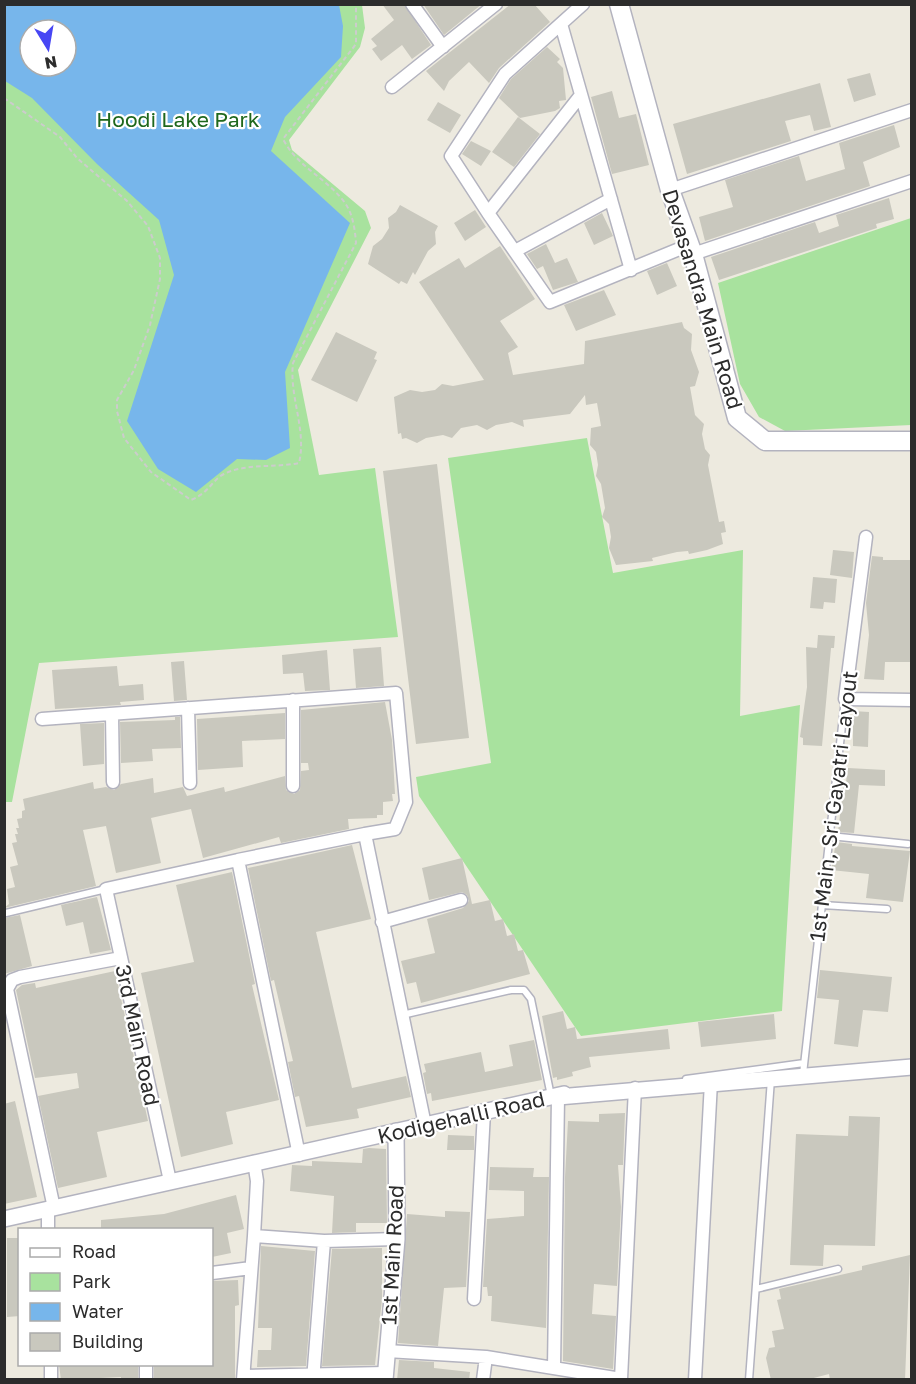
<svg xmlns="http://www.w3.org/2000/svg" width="916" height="1384" font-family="'Golos Text',sans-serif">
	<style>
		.green { fill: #a8e29e; fill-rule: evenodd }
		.water { fill: #77b6eb; fill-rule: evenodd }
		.building { fill: #c9c8be }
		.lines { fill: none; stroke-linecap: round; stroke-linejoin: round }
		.service-casing { stroke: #b3b3bf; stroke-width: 9 }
		.minor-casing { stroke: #b3b3bf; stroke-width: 15 }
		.tertiary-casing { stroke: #b3b3bf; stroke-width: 18 }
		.secondary-casing { stroke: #b3b3bf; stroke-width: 21 }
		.path { stroke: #ccc; stroke-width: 2; stroke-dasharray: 4.5 3; stroke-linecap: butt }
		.service { stroke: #fff; stroke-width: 6 }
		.minor { stroke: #fff; stroke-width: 12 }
		.tertiary { stroke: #fff; stroke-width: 15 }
		.secondary { stroke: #fff; stroke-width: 18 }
		.labels { text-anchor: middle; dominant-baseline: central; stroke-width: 4.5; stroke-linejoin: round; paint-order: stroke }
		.park-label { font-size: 21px; fill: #1f681d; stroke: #fff }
		.street-label { font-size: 21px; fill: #2c2c2c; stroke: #fff }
	</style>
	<rect width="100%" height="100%" fill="#edeadf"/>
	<path class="green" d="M4 5H362L365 28 360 47 289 140 292 150 365 211 371 228 298 370 319 475 375 468 398 637 39 663 12 802H5ZM30 30H66V66H30Z
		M911 218V425L785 431 759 417 740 384 718 283Z
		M587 438 613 573 743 550 740 716 800 705 782 1011 581 1036 419 796 416 777 491 763 448 458Z"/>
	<path class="water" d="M4 5H339L343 26 341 57 285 117 271 151 350 223 285 372 290 448 266 460 237 459 196 492 158 469 127 421 174 275 159 220 97 164 32 98 5 81ZM30 30H66V66H30Z"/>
	<path class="building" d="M382 4H404L431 45 412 59 402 45 381 61 372 49 377 46 371 39 394 20Z
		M423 4H482L444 35Z
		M511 4H534L550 22 499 68 489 83 469 62 449 81 444 91 426 71Z
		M547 47 560 59 557 62 563 68 566 100 559 101 560 108 555 111 520 118 499 98 511 79Z
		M870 73 876 95 854 102 847 79Z
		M820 83 831 127 814 131 810 115 785 121 791 141 687 174 673 124Z
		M612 91 619 118 636 114 649 165 612 174 591 97Z
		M438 102 461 115 450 133 427 120Z
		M518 117 540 134 514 167 492 152Z
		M894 125 900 147 863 162 870 186 705 241 699 217 733 207 725 180 799 156 806 181 845 169 839 143Z
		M471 141 491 151 481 166 462 154Z
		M889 198 894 219 876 224 877 228 719 280 711 257 815 222 819 233 839 226 836 215Z
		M400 205 438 226 435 232 436 244 428 251 415 275 413 272 407 284 401 281 399 284 368 264 373 246 382 239 389 228 388 218 396 212Z
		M475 210 486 227 465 241 454 223Z
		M602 213 613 236 594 245 584 223Z
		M546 244 555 263 567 258 578 282 553 290 543 266 537 269 527 254Z
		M500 246 535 299 500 321 518 347 508 353 513 375 584 364 585 341 682 322 684 328 692 334 691 350 699 372 695 386 690 387 695 415 704 424 702 434 705 449 710 455 708 465 719 522 724 521 726 532 721 533 723 544 707 550 689 554 688 551 677 552 652 558 653 561 616 565 609 548 611 537 609 524 602 517 605 508 601 484 596 476 598 465 596 452 590 445 591 428 601 426 597 403 586 405 585 395 570 414 523 420 524 427 512 422 496 425 487 430 477 425 461 428 452 438 443 435 426 438 417 443 406 438 402 439 401 433 398 434 394 397 410 390 422 392 435 390 442 384 453 386 484 380 419 282 459 258 465 268Z
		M667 263 677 286 657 295 647 271Z
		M604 290 616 315 576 331 564 305Z
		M336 332 377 352 374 359 377 360 357 402 311 380Z
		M437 464 469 738 416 744 383 471Z
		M833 550 854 552 852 578 830 575Z
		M872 556 883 557V560H911L912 662H885L884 680 864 679 869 635 866 603Z
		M813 577 837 579 835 603 824 602 823 609 810 608Z
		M818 635 835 636 834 648H831L822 746 803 745V738L800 737 807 687 806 647 817 648Z
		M381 647 384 686 356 688 353 649Z
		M327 650 330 690 305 691 303 673 283 674 282 655Z
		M184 661 187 700 174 701 171 662Z
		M117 666 119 686 143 684 144 700 120 702 121 705 55 709 52 670Z
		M385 702 392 740 395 794H392L393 801 383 802V815H377V818L348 819 349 829 281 843 279 837 203 858 191 809 151 818 161 863 116 873 106 826 83 830 96 886 4 908 9 904 7 889 15 887 10 867 18 865 12 843 17 842 15 834H18L16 828H19L17 819 22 818V811L25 810 23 799 93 782 94 789 106 787 114 790 121 784 153 778 154 793 183 787 187 796 224 787 225 792 285 776 286 790 294 794 300 790 301 771 309 770 308 763H301V710Z
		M853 711 869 712 868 747 853 746Z
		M285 713V739L242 741 243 767 198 770 197 719Z
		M175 717H180L181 748 152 749 153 761 121 763 120 722 175 720Z
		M104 723V764L83 766 80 724Z
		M848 768 885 770V786L859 785 854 833 838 832 844 781 846 782Z
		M836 842 852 844V846L910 851 903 902 866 898 869 874 831 870Z
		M352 845 371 919 316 932 334 1011 352 1088 406 1076 411 1097 357 1109 359 1118 306 1127 299 1096 295 1097 288 1062 293 1061 274 980 271 981 248 868Z
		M462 858 472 904 490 900 495 921 503 919 507 936 514 934 518 951 523 950 530 974 421 1003 416 982 407 984 401 961 435 953 427 919 463 908 469 901 467 895 462 892 429 900 422 868Z
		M232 872 255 984 252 985 279 1100 226 1112 233 1144 181 1157 141 973 194 962 176 885Z
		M97 897 111 950 90 954 83 922 66 926 61 905Z
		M20 915 32 966 4 974V918Z
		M820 970 892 977 888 1012 863 1010 858 1047 834 1044 839 1000 817 998Z
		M115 971 148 1121 97 1132 107 1177 58 1188 38 1096 79 1088 77 1073 35 1078 16 990 22 985 35 983 36 988Z
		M563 1011 567 1029 575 1027 577 1039 668 1029 670 1049 589 1057 591 1067 572 1072 573 1076 557 1080V1077L553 1078 542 1016Z
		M774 1014 776 1039 701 1047 698 1022Z
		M534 1040 542 1080 432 1101 431 1093 427 1094 423 1073 426 1072 424 1064 481 1052 485 1072 513 1066 509 1045Z
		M15 1101 37 1197 4 1204V1104Z
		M625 1113 623 1165H618L621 1207 617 1286 594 1284 592 1314 616 1316 613 1369 563 1361 565 1177 568 1121 599 1122V1114Z
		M849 1116 880 1117 875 1246 824 1245 823 1266 790 1265 796 1134 848 1136Z
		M448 1135 474 1136V1150H447Z
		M369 1148 386 1149 387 1223H356V1232L332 1233 334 1196 290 1191 292 1165 312 1166V1161L362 1163 363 1149Z
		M490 1167 534 1168 533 1177H549L546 1328 491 1321 492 1296H488L487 1287H483L487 1219 524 1216V1191L489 1190Z
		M236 1195 244 1229 227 1233 231 1253 212 1257V1230H101V1220L164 1214Z
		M445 1211 470 1212 466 1287 444 1288 438 1346 398 1343 407 1214 445 1217Z
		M7 1238H20V1316L7 1317Z
		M261 1246 315 1251 306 1366 257 1367 258 1350H271L272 1328H258Z
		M382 1248V1299L375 1365 322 1366 332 1249Z
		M910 1255 905 1380H830L829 1374 806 1380H771L766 1358 769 1348 775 1347 772 1331 784 1329 777 1300 781 1299 779 1289 862 1270V1266Z
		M238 1280 239 1305 235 1306V1380H154V1365H212V1281Z
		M399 1360 434 1362V1368L470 1372 469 1380H397Z
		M59 1365H138V1380H121V1377L61 1380Z"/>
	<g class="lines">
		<defs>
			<path id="service" d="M830 836 908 844
				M822 905 887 909
				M6 913 106 889
				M402 1015 511 990H524L531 999 551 1096
				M803 1074 845 699
				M686 1079 804 1063
				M756 1289 838 1269
				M749 1380 771 1079"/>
			<path id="minor" d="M412 4 443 47
				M561 24 631 270
				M392 87 496 4
				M581 95 488 213 550 302 689 245
				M670 190 912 110
				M488 213 451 156 505 74 583 4
				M515 251 611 199
				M693 254 912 181
				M866 537 845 699 912 700
				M188 708 190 783
				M112 714 113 782
				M42 719 396 693 406 802 395 829 365 834
				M293 786V700
				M238 860 365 834 425 1125
				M382 922 461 900
				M170 1181 106 889 238 860 299 1155
				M54 1208 7 989 12 980 20 977 121 958
				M48 1209V1230
				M254 1236 324 1241 397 1239
				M212 1273 251 1268
				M474 1299 484 1112
				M387 1351 486 1357 621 1379 635 1088
				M51 1364V1380
				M146 1364V1380
				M554 1368 558 1097
				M244 1376 385 1373
				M243 1380 254 1236 257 1181 254 1162
				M313 1380 324 1241
				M483 1380 486 1357
				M695 1380 711 1082"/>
			<path id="tertiary" d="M4 1219 564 1094 558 1097 912 1067
				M385 1380 397 1239 396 1131"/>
			<path id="secondary" d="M619 4 670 190 693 254 737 418 765 441H912"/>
		</defs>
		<use href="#service" class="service-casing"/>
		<use href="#minor" class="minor-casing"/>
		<use href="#tertiary" class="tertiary-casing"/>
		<use href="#secondary" class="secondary-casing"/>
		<path class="path" d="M4 98 60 137 77 158 127 201 148 226 160 258V279L150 325 134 370 117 400V411L124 438 151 472 191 500C210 492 212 480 224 474 246 463 275 468 299 463 307 430 289 397 293 363L356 243C355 230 353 214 345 203 327 178 297 167 283 139L356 44V4"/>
		<use href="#service" class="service"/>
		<use href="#minor" class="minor"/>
		<use href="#tertiary" class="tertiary"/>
		<use href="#secondary" class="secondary"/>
	</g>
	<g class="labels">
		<g class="park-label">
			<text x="178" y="119">Hoodi Lake Park</text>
		</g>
		<g class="street-label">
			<text transform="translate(703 299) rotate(73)">Devasandra Main Road</text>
			<text transform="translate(833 806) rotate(-83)">1st Main, Sri Gayatri Layout</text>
			<text transform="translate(138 1035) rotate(78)">3rd Main Road</text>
			<text transform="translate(461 1117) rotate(-13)">Kodigehalli Road</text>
			<text transform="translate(392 1255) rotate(-87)">1st Main Road</text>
		</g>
	</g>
	<rect width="916" height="1384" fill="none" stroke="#2c2c2c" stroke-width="12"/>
	<rect x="18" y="1228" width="195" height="138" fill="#ffffff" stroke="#ababab" stroke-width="1.5"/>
	<rect x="30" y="1248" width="30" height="9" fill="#ffffff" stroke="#ababab" stroke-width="1.5"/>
	<text x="72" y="1258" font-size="18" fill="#2c2c2c">Road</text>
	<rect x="30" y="1273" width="30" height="18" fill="#a8e29e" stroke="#ababab" stroke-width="1.5"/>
	<text x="72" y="1288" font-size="18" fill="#2c2c2c">Park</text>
	<rect x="30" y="1303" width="30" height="18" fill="#77b6eb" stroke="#ababab" stroke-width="1.5"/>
	<text x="72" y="1318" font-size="18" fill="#2c2c2c">Water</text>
	<rect x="30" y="1333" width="30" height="18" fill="#c9c8be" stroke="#ababab" stroke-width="1.5"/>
	<text x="72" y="1348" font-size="18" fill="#2c2c2c">Building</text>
	<g transform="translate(48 48) rotate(169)"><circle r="28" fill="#ffffff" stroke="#ababab" stroke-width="1.5"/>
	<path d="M0-4.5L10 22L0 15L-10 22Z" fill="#4746f4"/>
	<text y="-9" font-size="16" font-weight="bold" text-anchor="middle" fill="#2c2c2c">N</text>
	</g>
</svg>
